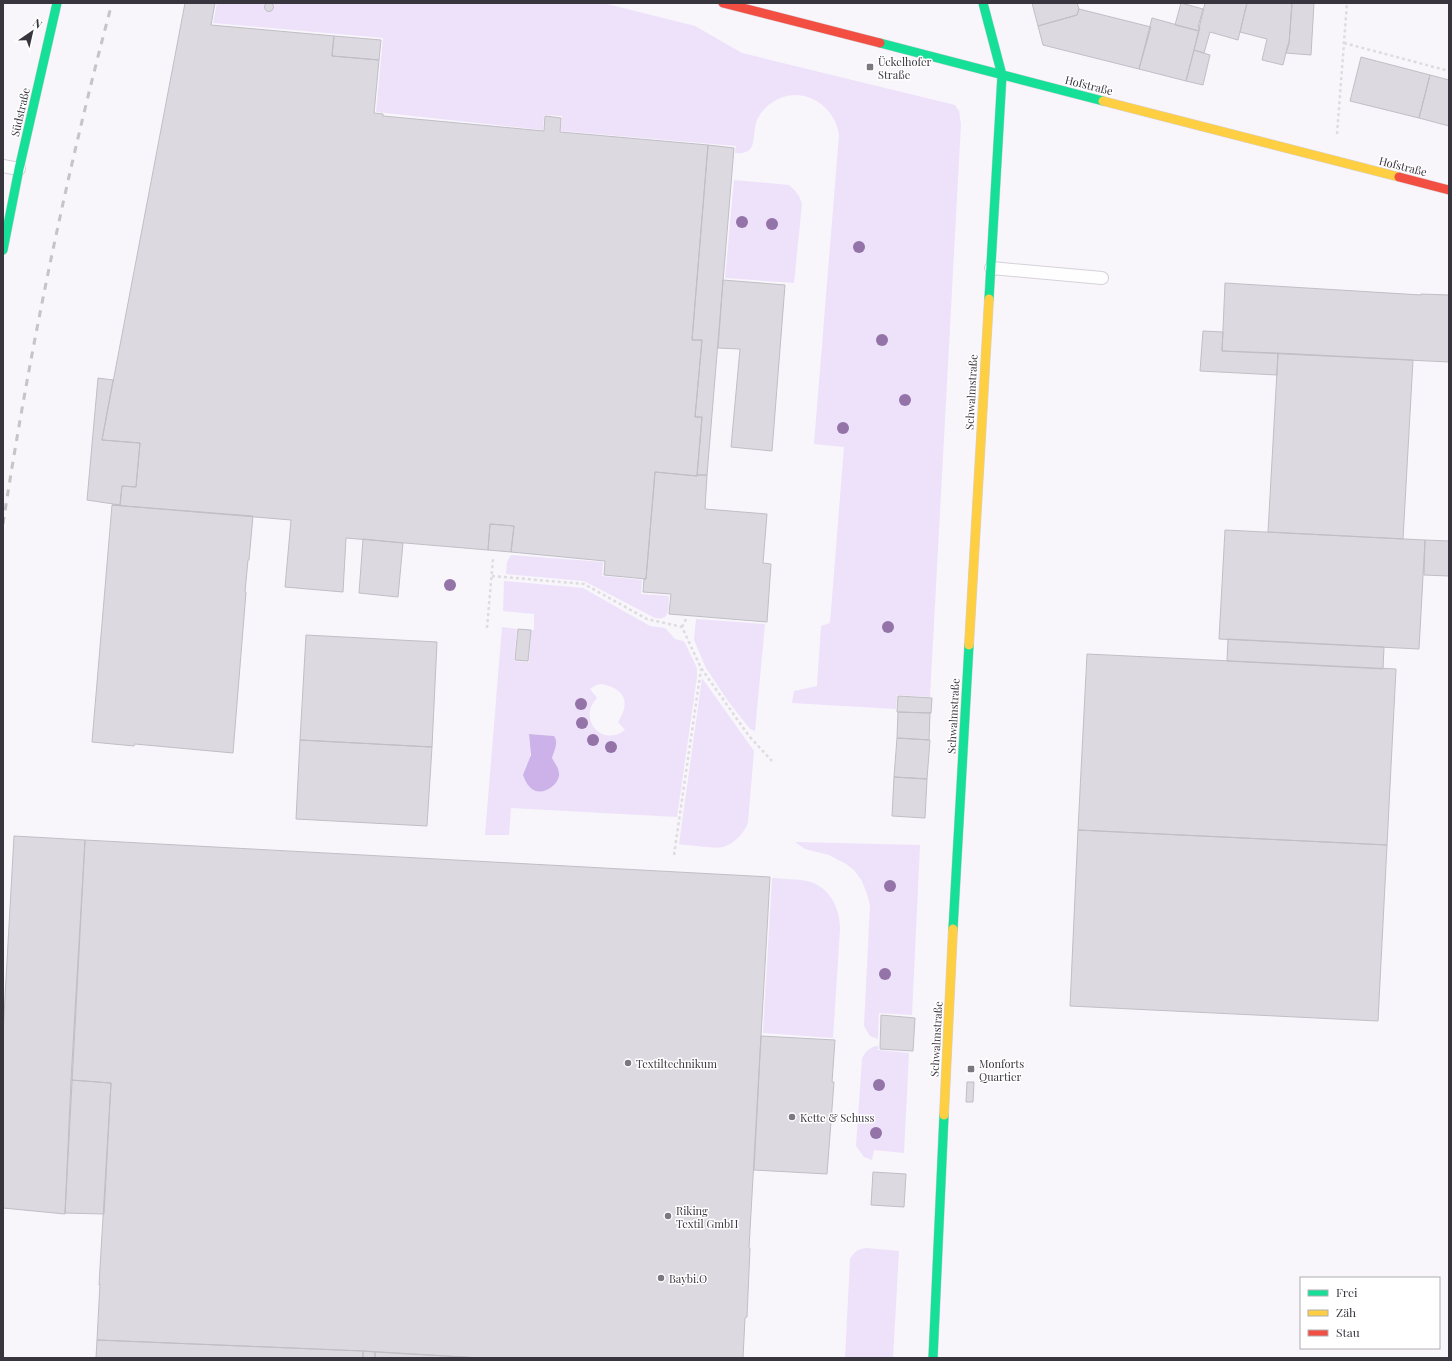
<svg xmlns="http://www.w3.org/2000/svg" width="1452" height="1361" font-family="'Playfair Display',serif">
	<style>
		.green { fill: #ede2fa; fill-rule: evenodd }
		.water { fill: #ccb2e8 }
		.building { fill: #dcd9e0; stroke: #c2bec5 }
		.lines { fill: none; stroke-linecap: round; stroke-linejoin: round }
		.lane-casing { stroke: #d5d1d9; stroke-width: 14 }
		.fast-casing { stroke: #d5d1d9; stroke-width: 10 }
		.slow-casing { stroke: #d5d1d9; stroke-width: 10 }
		.jam-casing { stroke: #d5d1d9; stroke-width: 10 }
		.path { stroke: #dedcdf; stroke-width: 2.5; stroke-dasharray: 3 3; stroke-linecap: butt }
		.lane { stroke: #fefefe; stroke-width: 12 }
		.fast { stroke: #16e098; stroke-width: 9 }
		.slow { stroke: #ffcf43; stroke-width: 9 }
		.jam { stroke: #f24e42; stroke-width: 9 }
		.rail { stroke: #c5c4c6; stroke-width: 3; stroke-dasharray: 7 7; stroke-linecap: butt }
		.tree { fill: #9373a8 }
		.poi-dot { fill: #7c7881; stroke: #fff; stroke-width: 1.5 }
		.labels { text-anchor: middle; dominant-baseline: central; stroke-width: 3; stroke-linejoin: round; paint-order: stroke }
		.poi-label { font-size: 11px; fill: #39353f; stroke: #fff; text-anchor: start }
		.street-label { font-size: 11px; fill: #39353f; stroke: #fff }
	</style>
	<rect width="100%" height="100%" fill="#f8f5fb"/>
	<path class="green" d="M217 3H603L695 26 742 53 955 105 959 111 961 124 930 697 897 695 896 709 792 703 794 691 817 686 821 626 830 623 844 447 814 444 839 135C835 103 798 82 770 104 764 108 758 116 756 123 752 138 758 155 735 153L736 146 561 131 562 116 544 115 543 130 376 112 383 38 213 23Z
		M734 180 789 185C795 190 800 196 802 204L794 283 725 278Z
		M511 555 603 562 602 576 642 580 641 594 669 596C668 608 671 621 655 618L584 581 506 574 507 562Z
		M504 581 583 588 650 626 665 628 675 639 683 641 685 643 697 668V677L677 817 511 808 509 835H485L502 627 517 629 514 661 529 662 531 630H534V614L503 611ZM602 684C625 689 631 702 618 722L625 730C602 748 577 718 597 698L590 689 596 685ZM529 734 554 736 556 745 552 758 556 765 541 791 531 788 525 771C533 757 530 749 529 734Z
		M696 619 765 624 755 731 750 729 728 701 706 668 694 640Z
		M702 678 754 751 748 823C744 833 734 844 723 847 717 849 687 845 679 844Z
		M795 842 920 845 912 1015 879 1013 878 1039 870 1036 864 1026 870 905 867 894 862 881 854 870 846 864 829 855 805 849Z
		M772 878C783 879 796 879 807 881 829 886 840 907 840 929L833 1038 763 1033Z
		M875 1046H878V1050L909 1053 904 1153 874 1150 872 1160 864 1157 856 1146 862 1059C864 1053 869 1048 875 1046Z
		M866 1248 899 1251 893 1358H845L850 1259C854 1252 858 1249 866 1248Z"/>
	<path class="water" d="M529 734 554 736C559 743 554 751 552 758 555 764 560 769 559 776 557 787 541 796 532 789 527 785 525 780 523 775L531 755Z"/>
	<path class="building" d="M264.5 7a4.5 4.5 0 1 1 9 0a4.5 4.5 0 1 1-9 0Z
		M185 3H215L211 25 334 36 332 56 379 60 374 113 383 114V116L544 131 545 116 561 118 560 132 708 145 692 340H702L695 417H702L697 476 655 472 646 579 604 575 605 561 511 552 514 526 490 524 488 550 346 538 343 592 285 587 291 520 112 505H120L122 486 136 487 140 443 102 440Z
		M1032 3H1077L1079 9 1077 15 1038 26Z
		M1181 3 1203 9 1198 27 1200 28 1199 31 1175 25Z
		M1205 3H1247L1238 40 1210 32 1204 53 1194 50Z
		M1247 3H1292L1289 44H1288L1283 65 1262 60 1267 39 1240 32Z
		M1292 3H1314L1311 55 1286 53 1289 44Z
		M1079 9 1151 27 1139 69 1043 45 1038 26 1077 15Z
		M1152 18 1199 31 1186 81 1139 69Z
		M334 36 381 40 379 60 332 56Z
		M1194 50 1210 55 1203 85 1186 81Z
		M1361 57 1430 75 1419 118 1350 101Z
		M1430 75 1449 80V126L1419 118Z
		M708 145 734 148 707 475H697L702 417H695L702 340H692Z
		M723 280 785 285 772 451 731 447 740 349 718 348Z
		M1225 283 1421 295V294L1449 295V362L1222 351Z
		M1203 331 1223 332 1222 351 1278 353 1277 375 1200 371Z
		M1278 353 1413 360 1403 539 1268 532Z
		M98 378 113 380 102 440 140 443 136 487 122 486 120 505 87 500Z
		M655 472 697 476V475H707L705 509 767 514 763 563 771 564 767 622 669 614 671 594 643 592 644 579H646Z
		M112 505 253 516 249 560H248L245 592H246L233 753 135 744 134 746 92 742Z
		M490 524 514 526 511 552 488 550Z
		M1225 530 1425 540 1419 649 1219 639Z
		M363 539 403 543 398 597 359 593Z
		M1425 540 1449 541V576L1424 575Z
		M518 629 531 630 528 661 515 660Z
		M306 635 437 642 432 747 300 740Z
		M1228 639 1384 647 1383 669 1227 661Z
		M1087 654 1396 669 1387 845 1078 830Z
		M898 696 932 698 931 713 897 712Z
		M898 712 930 713 929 740 897 738Z
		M897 738 930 740 927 779 894 777Z
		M300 740 432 747 427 826 296 819Z
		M894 777 927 779 925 818 892 816Z
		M1078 830 1387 845 1378 1021 1070 1006Z
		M14 836 85 840 65 1214 3 1208V1033Z
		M85 840 770 877 749 1248H750L747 1317 745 1318 743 1358H480L364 1351 97 1340 100 1284 99 1285 111 1083 71 1080Z
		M881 1015 915 1018 913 1051 880 1049Z
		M761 1036 835 1040 832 1082H834L827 1174 754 1170Z
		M71 1080 111 1083 104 1214 65 1213Z
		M967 1082H974L973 1102H966Z
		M873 1172 906 1174 904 1207 871 1205Z
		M97 1340 363 1351V1358H96Z
		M363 1351 375 1352V1358H363Z
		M375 1352 480 1358H375Z"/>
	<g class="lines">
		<defs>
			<path id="lane" d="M3 166 19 169
				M991 268 1102 278"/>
			<path id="fast" d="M983 3 1002 75 989 299
				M880 43 1103 101
				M3 250 19 169 57 3
				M953 929 969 645
				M933 1358 944 1115"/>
			<path id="slow" d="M1103 101 1399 177
				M969 645 989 299
				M944 1115 953 929"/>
			<path id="jam" d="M723 3 880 43
				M1399 177 1449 190"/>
		</defs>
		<use href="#lane" class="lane-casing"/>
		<use href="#fast" class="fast-casing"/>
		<use href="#slow" class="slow-casing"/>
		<use href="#jam" class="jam-casing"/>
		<path class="path" d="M1344 43 1449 71
			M1337 134 1347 3
			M492 576 584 584 647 619 682 627 701 668 749 736 772 761
			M682 627 686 619
			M487 628 493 559
			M674 855 701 669"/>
		<use href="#lane" class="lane"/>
		<use href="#fast" class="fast"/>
		<use href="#slow" class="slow"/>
		<use href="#jam" class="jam"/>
		<path class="rail" d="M3 524C30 348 66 175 112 3"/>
	</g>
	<g class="tree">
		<circle cx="742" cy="222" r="6"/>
		<circle cx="772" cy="224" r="6"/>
		<circle cx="859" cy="247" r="6"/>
		<circle cx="882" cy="340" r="6"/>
		<circle cx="905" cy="400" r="6"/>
		<circle cx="843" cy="428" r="6"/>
		<circle cx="450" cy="585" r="6"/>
		<circle cx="888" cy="627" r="6"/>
		<circle cx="581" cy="704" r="6"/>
		<circle cx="582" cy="723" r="6"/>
		<circle cx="593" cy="740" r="6"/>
		<circle cx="611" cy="747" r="6"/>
		<circle cx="890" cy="886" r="6"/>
		<circle cx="885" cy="974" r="6"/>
		<circle cx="879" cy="1085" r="6"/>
		<circle cx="876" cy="1133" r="6"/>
	</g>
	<g class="poi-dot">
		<rect x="866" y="63" width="8" height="8" rx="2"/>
		<circle cx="628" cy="1063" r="4"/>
		<rect x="967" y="1065" width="8" height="8" rx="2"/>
		<circle cx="792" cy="1117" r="4"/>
		<circle cx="668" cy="1216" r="4"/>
		<circle cx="661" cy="1278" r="4"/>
	</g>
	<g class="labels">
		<g class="poi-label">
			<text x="878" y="61">Ückelhofer<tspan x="878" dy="13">Straße</tspan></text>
			<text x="636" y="1063">Textiltechnikum</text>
			<text x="979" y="1063">Monforts<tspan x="979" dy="13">Quartier</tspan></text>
			<text x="800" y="1117">Kette &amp; Schuss</text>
			<text x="676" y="1210">Riking<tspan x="676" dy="13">Textil GmbH</tspan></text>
			<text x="669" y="1278">Baybi.O</text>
		</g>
		<g class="street-label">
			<text transform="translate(1089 85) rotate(14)">Hofstraße</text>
			<text transform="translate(20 112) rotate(-77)">Südstraße</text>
			<text transform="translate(1403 166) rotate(14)">Hofstraße</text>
			<text transform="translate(971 392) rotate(-87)">Schwalmstraße</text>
			<text transform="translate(953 716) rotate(-87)">Schwalmstraße</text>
			<text transform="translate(936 1039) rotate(-87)">Schwalmstraße</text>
		</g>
	</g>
	<rect width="1452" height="1361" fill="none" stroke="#39353f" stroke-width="8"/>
	<rect x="1300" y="1277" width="140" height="72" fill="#ffffff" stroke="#b0aeb2"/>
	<rect x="1308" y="1290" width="20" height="6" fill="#16e098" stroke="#b0aeb2"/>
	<text x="1336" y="1297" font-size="12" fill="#39353f">Frei</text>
	<rect x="1308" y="1310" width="20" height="6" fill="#ffcf43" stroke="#b0aeb2"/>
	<text x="1336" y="1317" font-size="12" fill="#39353f">Zäh</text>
	<rect x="1308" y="1330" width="20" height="6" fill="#f24e42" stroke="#b0aeb2"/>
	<text x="1336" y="1337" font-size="12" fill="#39353f">Stau</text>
	<g transform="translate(32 32) rotate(34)" stroke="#ffffff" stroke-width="3" paint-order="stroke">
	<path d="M0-3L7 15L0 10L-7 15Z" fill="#39353f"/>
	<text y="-6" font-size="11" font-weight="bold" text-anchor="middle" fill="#39353f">N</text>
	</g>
</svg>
